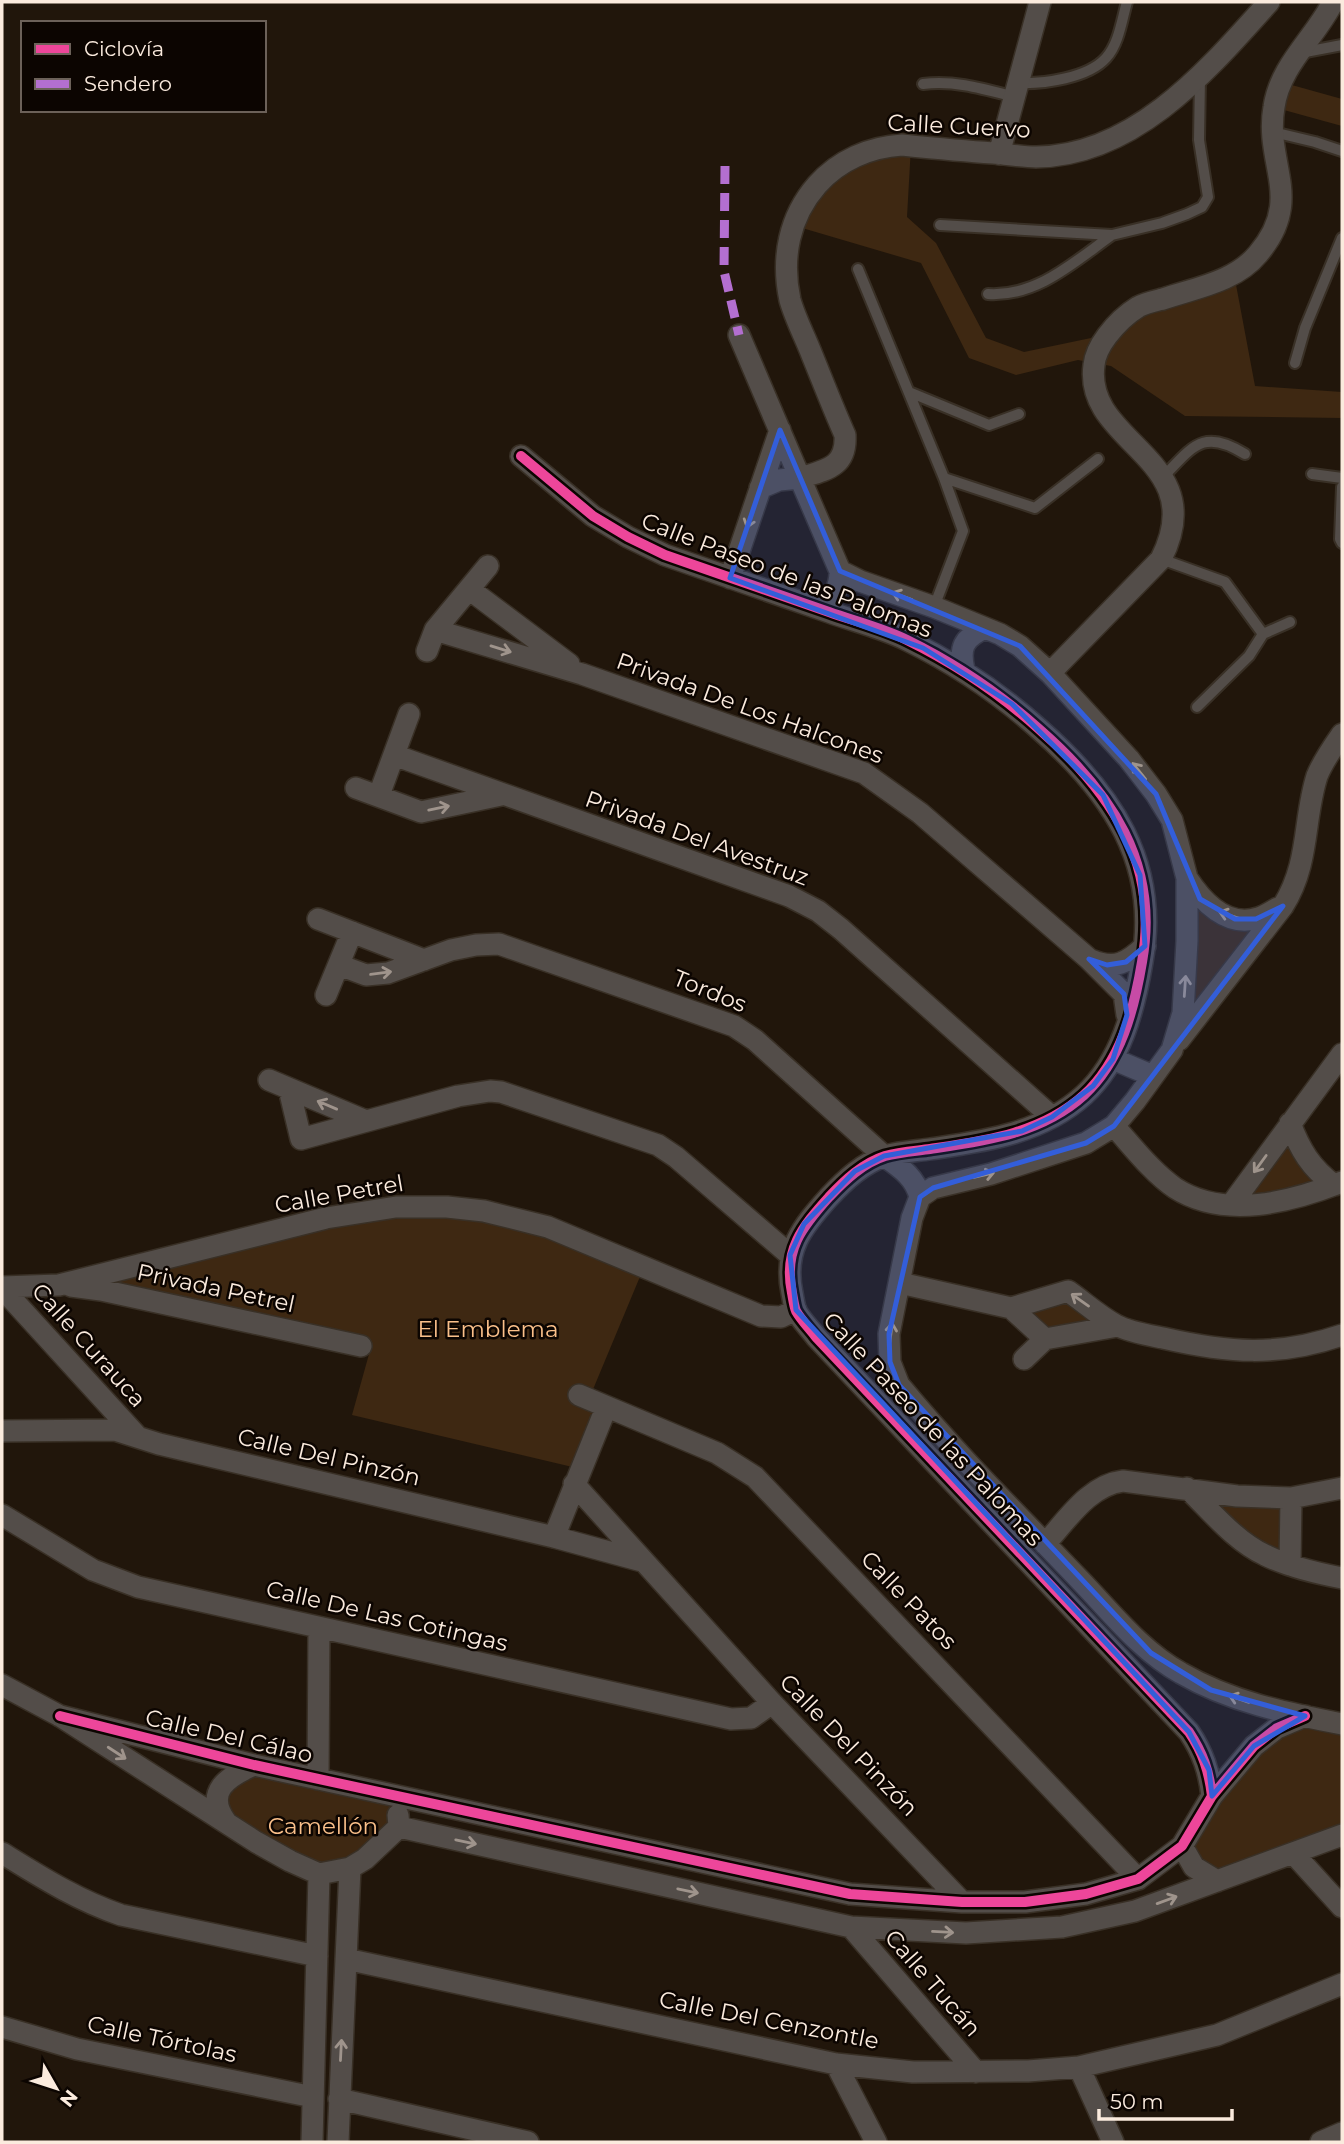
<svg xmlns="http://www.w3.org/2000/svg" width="1344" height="2144" font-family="Montserrat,sans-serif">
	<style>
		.green { fill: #3e2812 }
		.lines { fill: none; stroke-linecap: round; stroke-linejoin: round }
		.service-casing { stroke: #393026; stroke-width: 14 }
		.minor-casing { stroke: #393026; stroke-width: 24 }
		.service { stroke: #534d49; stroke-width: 10 }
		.minor { stroke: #534d49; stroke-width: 21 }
		.quiet { stroke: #b36fd0; stroke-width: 9; stroke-dasharray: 18 9; stroke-linecap: butt }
		.cycleway-casing { stroke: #0c0501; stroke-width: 15 }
		.cycleway { stroke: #ed469a; stroke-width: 10 }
		.oneway { stroke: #9f948c }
		.marked { fill: #335ed9; fill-opacity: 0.2; stroke: #335ed9; stroke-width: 5; stroke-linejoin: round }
		.labels { text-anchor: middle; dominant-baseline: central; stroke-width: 5; stroke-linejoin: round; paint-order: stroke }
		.street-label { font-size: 23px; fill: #fbebde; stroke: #0c0501 }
		.park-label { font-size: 23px; fill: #fbc08a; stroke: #0c0501 }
	</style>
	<rect width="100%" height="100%" fill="#21160b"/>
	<path class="green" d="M1281 82 1342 99V126L1273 107Z
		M911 146 907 217 936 243 986 338 1024 352 1091 338 1103 341 1118 321 1234 274 1255 386 1342 392V418L1185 416 1111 366 1078 360 1016 375 969 358 921 263 792 225 824 177Z
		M1187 878 1235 918 1283 906 1172 1050Z
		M1290 1123 1334 1185 1231 1205Z
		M447 1207 644 1267 589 1399 606 1408 581 1469 352 1415 371 1347 101 1290 149 1261 234 1242Z
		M1068 1291 1118 1326 1045 1339 1011 1308Z
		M1187 1488 1291 1498 1290 1565Z
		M1342 1724V1835L1217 1881 1188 1859 1198 1822 1277 1728Z
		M254 1765 389 1794 398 1810 399 1827 319 1874 226 1822 222 1786Z"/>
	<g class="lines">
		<defs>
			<path id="service" d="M1300 53 1342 45
				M1018 83C1044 84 1088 78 1106 58 1119 44 1122 19 1127 2
				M923 84C955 80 984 89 1015 97
				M1273 132 1315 142 1342 151
				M940 225 1112 235 1162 223 1187 214 1202 207 1208 197 1199 140 1200 77
				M858 269 944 478 963 531 934 607
				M988 294C1037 297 1074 262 1112 235
				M1295 363 1305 328 1342 238
				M909 392 989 425 1019 414
				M1312 474 1342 478
				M944 478 1035 508 1098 459
				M1162 478C1192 448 1202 427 1245 454
				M1342 487 1340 539 1342 543
				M1161 559 1225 582 1263 634 1290 622
				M1197 707 1249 656 1263 634"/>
			<path id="minor" d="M999 154 1040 2
				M739 335 800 478C826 470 847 467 845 435 833 408 823 382 812 355 805 337 795 318 790 300 781 258 789 217 817 185 839 160 870 147 902 145 932 148 963 151 993 153 1007 154 1022 157 1036 157 1135 156 1208 70 1269 2
				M521 456 593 516 628 537 665 555C720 574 774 593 829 612 854 621 883 628 907 640 956 664 999 693 1039 729 1111 792 1160 863 1142 962 1134 1010 1121 1061 1084 1095 1041 1134 984 1141 930 1149 915 1151 899 1152 885 1156 863 1163 845 1180 829 1197 802 1227 783 1250 792 1293 793 1298 794 1306 796 1311 801 1320 810 1329 816 1337L1189 1732C1203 1753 1209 1771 1212 1796
				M760 488 779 480 800 478 840 571 860 581 934 607 1000 634 1020 646 1050 673 1129 759 1156 794 1172 820 1187 878V941L1183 1013 1172 1050 1135 1101 1114 1126 1086 1143 991 1174 933 1188 920 1197 912 1218 889 1334 890 1362 899 1385C955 1453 1019 1516 1080 1580 1111 1612 1141 1651 1181 1673 1231 1702 1286 1713 1342 1724
				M730 578 780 430
				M469 589 569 664
				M815 607C832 599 840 591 840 571
				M435 630 582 674 864 773 920 813 1089 959 1124 994 1127 1015
				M427 651 435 630 488 566
				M964 670C959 648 963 638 985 628
				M1050 673 1161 559C1213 457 1083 444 1094 365 1095 355 1101 344 1107 336 1116 324 1125 315 1138 307 1145 303 1155 301 1163 299 1195 288 1235 282 1258 254 1305 199 1264 164 1274 107 1280 65 1315 38 1333 2
				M394 755 789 896 818 911 841 929 1052 1117
				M356 788 421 812 501 795
				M379 795 409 714
				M1187 878C1202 901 1227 928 1258 918 1265 916 1272 911 1278 908
				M318 919 424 960
				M1091 960C1115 970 1127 963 1145 946
				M339 965 366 975 388 973 451 950 476 945 499 944 734 1026 755 1040 884 1156C901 1168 915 1177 920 1197
				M326 995 352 932
				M1179 1040 1283 906C1310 863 1303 820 1317 776 1323 761 1333 747 1342 734
				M1113 1059 1153 1076
				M269 1080 366 1121
				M289 1089 301 1139 458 1096 490 1091 501 1092 658 1145 676 1157 790 1255
				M1290 1123C1300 1150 1311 1168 1334 1185
				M1114 1126C1133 1147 1152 1172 1175 1188 1225 1220 1291 1202 1342 1182
				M1231 1205 1342 1054
				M900 1283 1011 1308 1045 1339 1118 1326
				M71 1286 101 1290 361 1346
				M2 1287 59 1285 326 1218 396 1207H447L484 1211 548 1227 761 1316 781 1317 796 1310
				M2 1288 136 1435
				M1011 1308 1068 1291C1084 1302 1099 1316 1116 1325 1129 1332 1148 1335 1163 1338 1228 1353 1278 1357 1342 1335
				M1024 1359 1045 1339
				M579 1395 717 1453 755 1477 1138 1879
				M2 1431 115 1430 159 1444 554 1537 642 1561
				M574 1484 772 1703 962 1902
				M1187 1488C1211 1511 1235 1541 1265 1555 1289 1567 1316 1573 1342 1578
				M2 1515 93 1570 138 1587 731 1719 751 1718 772 1703
				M554 1537 606 1408
				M1045 1544C1067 1520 1089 1485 1123 1481L1237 1496 1291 1498 1342 1488
				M1290 1565 1291 1498
				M2 1685 60 1716 256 1842 290 1861 319 1874
				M60 1716 254 1765 850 1894 962 1902H1025L1086 1894 1138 1879 1182 1846 1212 1796 1254 1746 1277 1728 1305 1716
				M318 1779 319 1628
				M226 1822C204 1792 227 1777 254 1765
				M399 1827 851 1927 966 1933 1062 1927 1135 1911 1342 1835
				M1182 1846 1194 1867 1217 1881
				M2 1853C41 1877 77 1900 121 1915L317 1956
				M1294 1854 1342 1907
				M319 1874 350 1868 365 1859 399 1827 398 1815
				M851 1927 976 2072
				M346 1959 836 2064 913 2072 1028 2071 1079 2067 1217 2035 1342 1984
				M2 2027 77 2049 313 2097
				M836 2064 876 2142
				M1079 2067 1113 2142
				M339 2099 528 2142
				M312 2142 319 1874
				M338 2142 350 1868
				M1321 2142 1342 2133"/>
		</defs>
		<use href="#service" class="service-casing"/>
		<use href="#minor" class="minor-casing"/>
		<use href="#service" class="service"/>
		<use href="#minor" class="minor"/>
		<path class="quiet" d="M725 166 724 271 739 335"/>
		<defs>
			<path id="cycleway" d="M521 456 593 516 628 537 665 555C720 574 774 593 829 612 854 621 883 628 907 640 956 664 999 693 1039 729 1111 792 1160 863 1142 962 1134 1010 1121 1061 1084 1095 1041 1134 984 1141 930 1149 915 1151 899 1152 885 1156 863 1163 845 1180 829 1197 802 1227 783 1250 792 1293 793 1298 794 1306 796 1311 801 1320 810 1329 816 1337L1189 1732C1203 1753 1209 1771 1212 1796
				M60 1716 254 1765 850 1894 962 1902H1025L1086 1894 1138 1879 1182 1846 1212 1796 1254 1746 1277 1728 1305 1716"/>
		</defs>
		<use href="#cycleway" class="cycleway-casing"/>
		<use href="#cycleway" class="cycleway"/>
	</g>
	<defs><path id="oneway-shaft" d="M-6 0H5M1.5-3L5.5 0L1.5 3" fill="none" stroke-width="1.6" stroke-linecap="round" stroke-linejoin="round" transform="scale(1.75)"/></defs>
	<g class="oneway">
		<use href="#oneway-shaft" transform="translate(750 518) rotate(108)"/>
		<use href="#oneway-shaft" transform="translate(902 596) rotate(-160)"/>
		<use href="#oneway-shaft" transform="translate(501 649) rotate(17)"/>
		<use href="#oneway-shaft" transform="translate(1139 771) rotate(-129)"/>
		<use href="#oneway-shaft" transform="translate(439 808) rotate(-12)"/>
		<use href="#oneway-shaft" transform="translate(1229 915) rotate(-162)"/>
		<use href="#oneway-shaft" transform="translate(381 973) rotate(-8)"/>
		<use href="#oneway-shaft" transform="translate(1185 986) rotate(-86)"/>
		<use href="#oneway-shaft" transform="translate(327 1105) rotate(-157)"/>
		<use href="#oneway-shaft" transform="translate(1260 1164) rotate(126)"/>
		<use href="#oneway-shaft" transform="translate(984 1175) rotate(-13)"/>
		<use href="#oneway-shaft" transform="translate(1080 1300) rotate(-145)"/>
		<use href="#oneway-shaft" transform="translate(891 1333) rotate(-83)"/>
		<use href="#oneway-shaft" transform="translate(1239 1699) rotate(-161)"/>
		<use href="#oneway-shaft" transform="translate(117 1753) rotate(33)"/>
		<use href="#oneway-shaft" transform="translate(466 1842) rotate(12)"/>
		<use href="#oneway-shaft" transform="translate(688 1891) rotate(12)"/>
		<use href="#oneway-shaft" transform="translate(1167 1900) rotate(-20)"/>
		<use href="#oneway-shaft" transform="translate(943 1932) rotate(3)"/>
		<use href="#oneway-shaft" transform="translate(341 2050) rotate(-87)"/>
	</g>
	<path class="marked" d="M780 430 840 571 1020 646 1156 794 1200 899 1235 919H1256L1283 906 1114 1126 1086 1143 933 1188 920 1197 889 1334 890 1362 899 1385 1151 1653 1211 1690 1305 1716 1254 1746 1212 1796 1209 1770 1189 1732 796 1310 790 1255 804 1224 855 1171 884 1156 1022 1131 1052 1117 1093 1086 1113 1059 1127 1015 1124 994 1089 959 1107 965 1126 962 1145 946 1140 875 1103 795 1012 704 923 648 730 578Z"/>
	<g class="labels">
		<g class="street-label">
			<text transform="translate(959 126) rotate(3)">Calle Cuervo</text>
			<text transform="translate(787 575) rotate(21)">Calle Paseo de las Palomas</text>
			<text transform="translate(750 708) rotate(20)">Privada De Los Halcones</text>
			<text transform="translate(697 838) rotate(20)">Privada Del Avestruz</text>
			<text transform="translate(710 991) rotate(22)">Tordos</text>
			<text transform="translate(339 1194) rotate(-10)">Calle Petrel</text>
			<text transform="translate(216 1288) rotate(12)">Privada Petrel</text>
			<text transform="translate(89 1345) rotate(48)">Calle Curauca</text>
			<text transform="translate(933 1429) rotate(47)">Calle Paseo de las Palomas</text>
			<text transform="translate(329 1457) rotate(13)">Calle Del Pinzón</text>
			<text transform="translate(909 1600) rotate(46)">Calle Patos</text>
			<text transform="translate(387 1616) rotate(13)">Calle De Las Cotingas</text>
			<text transform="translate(229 1736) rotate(13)">Calle Del Cálao</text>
			<text transform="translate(849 1745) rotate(46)">Calle Del Pinzón</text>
			<text transform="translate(933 1983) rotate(49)">Calle Tucán</text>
			<text transform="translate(769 2020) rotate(11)">Calle Del Cenzontle</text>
			<text transform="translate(162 2039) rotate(12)">Calle Tórtolas</text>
		</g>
		<g class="park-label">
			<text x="488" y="1329">El Emblema</text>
			<text x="323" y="1826">Camellón</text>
		</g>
	</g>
	<rect width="1344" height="2144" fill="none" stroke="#fbebde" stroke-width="7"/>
	<rect x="21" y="21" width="245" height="91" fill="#0c0501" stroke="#6c6159" stroke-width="2"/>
	<rect x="35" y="44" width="35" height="10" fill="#ed469a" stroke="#6c6159" stroke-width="2"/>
	<text x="84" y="56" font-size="21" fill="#fbebde">Ciclovía</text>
	<rect x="35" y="79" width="35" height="10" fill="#b36fd0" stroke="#6c6159" stroke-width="2"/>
	<text x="84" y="91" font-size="21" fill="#fbebde">Sendero</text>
	<g transform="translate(56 2088) rotate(129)" stroke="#0c0501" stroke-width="5" paint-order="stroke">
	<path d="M0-5L12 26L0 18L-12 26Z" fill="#fbebde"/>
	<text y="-10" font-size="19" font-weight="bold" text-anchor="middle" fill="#fbebde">N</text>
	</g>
	<path d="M1099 2109v10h133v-10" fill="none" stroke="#fbebde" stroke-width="3.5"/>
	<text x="1110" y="2109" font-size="21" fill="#fbebde" stroke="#0c0501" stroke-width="5" paint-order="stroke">50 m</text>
</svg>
